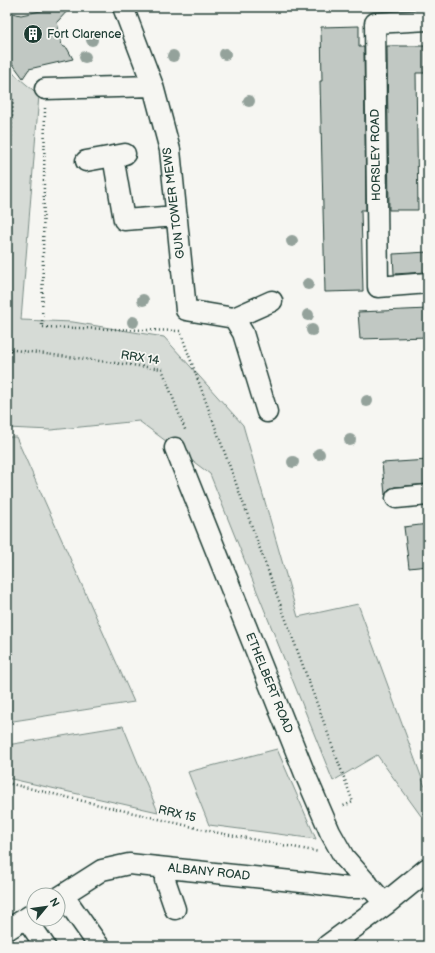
<svg xmlns="http://www.w3.org/2000/svg" width="435" height="953" font-family="'Balsamiq Sans',sans-serif">
	<style>
		.green { fill: #d6dbd6; stroke: #7a8c85 }
		.building { fill: #c1c8c3; stroke: #1f3d34 }
		.lines { fill: none; stroke-linecap: round; stroke-linejoin: round }
		.minor-casing { stroke: #1f3d34; stroke-width: 23 }
		.major-casing { stroke: #1f3d34; stroke-width: 25 }
		.path { stroke: #1f3d34; stroke-width: 2.5; stroke-dasharray: 1 3; stroke-linecap: butt }
		.minor { stroke: #f6f6f2; stroke-width: 20 }
		.major { stroke: #f6f6f2; stroke-width: 22 }
		.tree { fill: #94a29b }
		.labels { text-anchor: middle; dominant-baseline: central; stroke-width: 3.5; stroke-linejoin: round; paint-order: stroke }
		.poi-label { font-size: 12px; fill: #1f3d34; stroke: #f6f6f2; text-anchor: start }
		.street-label { font-size: 12px; fill: #1f3d34; stroke: #f6f6f2 }
	</style>
	<rect width="100%" height="100%" fill="#f6f6f2"/>
	<filter id="ink" filterUnits="userSpaceOnUse"><feTurbulence type="fractalNoise" baseFrequency=".025" numOctaves="2"/><feDisplacementMap in="SourceGraphic" scale="8" xChannelSelector="R" yChannelSelector="G"/><feConvolveMatrix kernelMatrix="1 2 1 2 8 2 1 2 1" color-interpolation-filters="sRGB"/></filter>
	<g filter="url(#ink)">
		<path class="green" d="M7 68 39 95 21 320 73 322 164 337 243 425 298 617 358 604 428 795V812L421 816 377 755 333 781 210 474 139 421 51 430 7 428Z
			M7 437H16L134 702 7 722Z
			M123 726 158 812 7 778V745Z
			M277 749 316 839 209 825 188 772Z"/>
		<path class="building" d="M60 7H71L57 22 62 46 67 48 73 59 29 69 23 78 7 56V12L21 15Z
			M359 26V47H364L366 210H361L363 291 325 292 320 81H322L321 27Z
			M387 46H428V73H416L418 210H389Z
			M428 252V272L394 274 393 254Z
			M428 309V337L360 339 358 312Z
			M428 460V484L395 487 389 489 385 495 382 463Z
			M428 524V566L409 568 404 527Z"/>
		<g class="lines">
			<defs>
				<path id="minor" d="M123 7 153 86 170 150 186 310 234 318 272 301
					M428 20 375 23 378 287 428 283
					M45 89 153 86
					M113 156 124 220 177 216
					M86 161 125 154
					M234 318 243 333 267 412
					M175 448 305 774 330 832 344 857 385 904
					M396 498 428 495
					M167 868 165 880 175 909
					M63 895 99 946
					M58 898 102 870 129 864 311 883 349 888H359L368 884
					M26 918 45 946
					M7 930 34 913"/>
				<path id="major" d="M328 946 385 904 428 869"/>
			</defs>
			<use href="#minor" class="minor-casing"/>
			<use href="#major" class="major-casing"/>
			<path class="path" d="M7 94 13 100 7 210
				M45 108 42 327 180 331 353 802 341 807
				M7 349 162 369 186 432
				M7 783 214 832 319 852"/>
			<use href="#minor" class="minor"/>
			<use href="#major" class="major"/>
		</g>
		<g class="tree">
			<circle cx="92" cy="40" r="6"/>
			<circle cx="225" cy="54" r="6"/>
			<circle cx="173" cy="56" r="6"/>
			<circle cx="85" cy="57" r="6"/>
			<circle cx="249" cy="101" r="6"/>
			<circle cx="292" cy="241" r="6"/>
			<circle cx="308" cy="284" r="6"/>
			<circle cx="143" cy="300" r="6"/>
			<circle cx="308" cy="315" r="6"/>
			<circle cx="133" cy="322" r="6"/>
			<circle cx="312" cy="330" r="6"/>
			<circle cx="367" cy="401" r="6"/>
			<circle cx="350" cy="440" r="6"/>
			<circle cx="319" cy="454" r="6"/>
			<circle cx="293" cy="462" r="6"/>
		</g>
	</g>
	<defs>
		<symbol id="building-disc" viewBox="-11 -11 22 22"><circle r="9.5" fill="#1f3d34" stroke="#f6f6f2"/><path d="M-4-6H4V6H1V3H-1V6H-4ZM-2.5-4.3h1.7v1.8h-1.7ZM.8-4.3h1.7v1.8H.8ZM-2.5-1h1.7V.8h-1.7ZM.8-1h1.7V.8H.8Z" fill="#fff"/></symbol>
	</defs>
	<g fill-rule="evenodd">
		<use href="#building-disc" x="22" y="23" width="22" height="22"/>
	</g>
	<g class="labels">
		<g class="poi-label">
			<text x="47" y="34">Fort Clarence</text>
		</g>
		<g class="street-label">
			<text transform="translate(376 155) rotate(-91)">HORSLEY ROAD</text>
			<text transform="translate(174 203) rotate(-97)">GUN TOWER MEWS</text>
			<text transform="translate(140 358) rotate(9)">RRX 14</text>
			<text transform="translate(269 683) rotate(68)">ETHELBERT ROAD</text>
			<text transform="translate(177 814) rotate(13)">RRX 15</text>
			<text transform="translate(209 872) rotate(6)">ALBANY ROAD</text>
		</g>
	</g>
	<rect width="435" height="953" fill="none" stroke="#f6f6f2" stroke-width="24"/>
	<rect x="12" y="12" width="411" height="929" fill="none" stroke="#1f3d34" stroke-width="1.5" filter="url(#ink)"/>
	<g transform="translate(46 907) rotate(61)"><circle r="19" fill="#f6f6f2" stroke="#a0aca6"/>
	<path d="M0-3L7 15L0 10L-7 15Z" fill="#1f3d34"/>
	<text y="-6" font-size="11" font-weight="bold" text-anchor="middle" fill="#1f3d34">N</text>
	</g>
</svg>
